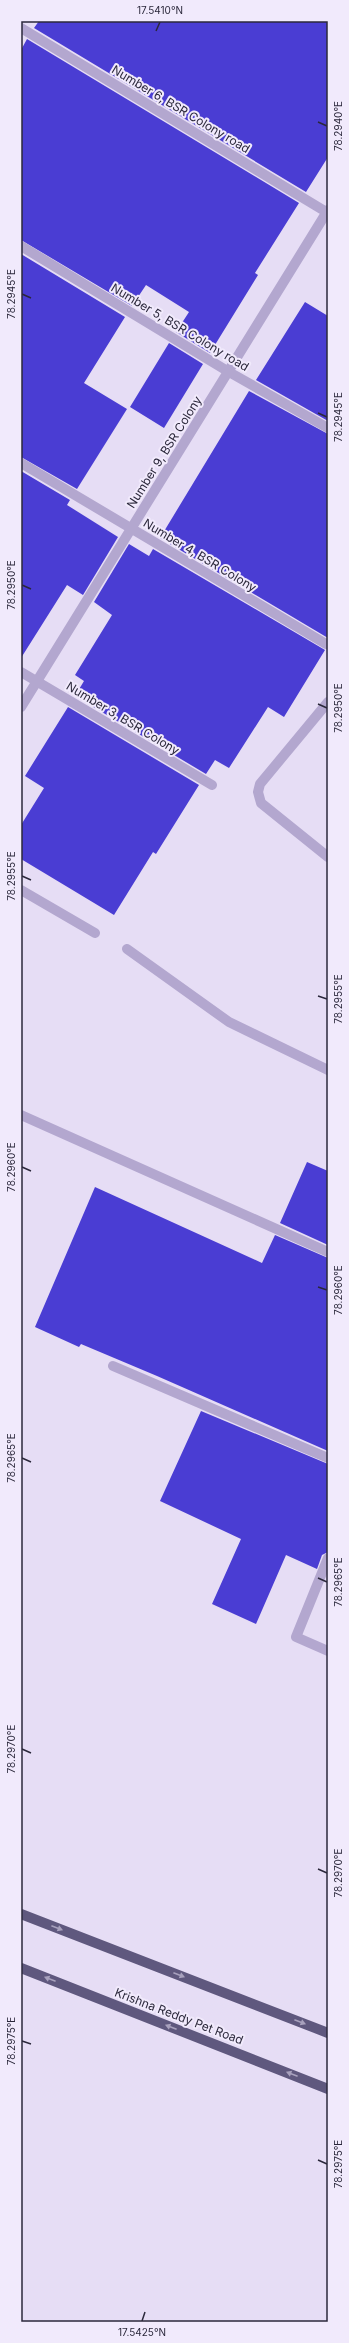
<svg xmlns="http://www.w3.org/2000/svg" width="349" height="2343" font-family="Inter,sans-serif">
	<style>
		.building { fill: #4a3dd3 }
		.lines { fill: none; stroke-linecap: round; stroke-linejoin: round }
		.minor { stroke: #b3a7cf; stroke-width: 10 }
		.major { stroke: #5f587e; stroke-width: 10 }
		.oneway { fill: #a8a1bd }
		.ticks { fill: none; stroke: #2b283b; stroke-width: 1.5 }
		.labels { text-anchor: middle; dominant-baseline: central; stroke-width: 4; stroke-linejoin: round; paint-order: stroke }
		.street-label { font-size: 12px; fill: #2b283b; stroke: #f1eafc }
		.neatline { fill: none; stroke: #2b283b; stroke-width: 1.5 }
		.ticks-label { font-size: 10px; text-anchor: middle; fill: #2b283b }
	</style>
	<rect width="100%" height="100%" fill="#e6ddf5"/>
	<path class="building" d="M39 21H328V157L306 192 34 28Z
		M27 39 299 203 255 273 258 275 210 353 176 332 189 312 146 285 132 306 21 240V50Z
		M21 254 125 317 84 383 127 409 77 489 21 457Z
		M305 302 328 316V421L256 380Z
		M169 343 203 364 164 428 130 407Z
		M249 391 328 434V638L160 538Z
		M21 471 70 500 67 505 118 537 83 595 67 585 21 658Z
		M129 544 149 556 153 549 325 650 284 717 268 707 229 768 215 760 206 774 75 696 84 681 75 675 112 615 94 602Z
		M68 707 199 785 156 854 153 852 114 915 21 859V825L44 788 25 776Z
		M307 1162 328 1171V1245L280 1223Z
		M95 1187 262 1263 275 1235 328 1258V1451L157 1376 81 1344 79 1347 35 1327Z
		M201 1411 328 1464V1552L322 1555 317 1569 286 1555 256 1624 212 1604 241 1539 160 1501Z"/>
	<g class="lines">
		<path class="minor" d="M21 28 328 213
			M21 246 229 372 328 428
			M21 463 326 644
			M21 672 212 785
			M328 702 260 784 258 792 261 803 328 857
			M21 707 328 210
			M21 890 95 933
			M127 949 229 1022 328 1070
			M21 1115 328 1252
			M113 1366 328 1458
			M328 1558 296 1637 328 1651"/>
		<path class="major" d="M21 1914 328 2033
			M21 1968 328 2089"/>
	</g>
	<defs><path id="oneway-solid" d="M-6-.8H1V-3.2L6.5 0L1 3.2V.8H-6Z"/></defs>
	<g class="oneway">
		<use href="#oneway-solid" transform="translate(57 1928) rotate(21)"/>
		<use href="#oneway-solid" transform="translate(179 1975) rotate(21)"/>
		<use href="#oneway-solid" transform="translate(50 1979) rotate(-159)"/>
		<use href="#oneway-solid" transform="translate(300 2022) rotate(21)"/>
		<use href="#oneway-solid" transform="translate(171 2027) rotate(-159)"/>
		<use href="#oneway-solid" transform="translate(292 2074) rotate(-159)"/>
	</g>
	<path class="ticks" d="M156 31 160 22M318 122 327 126M22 294 31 298M318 413 327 417M22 585 31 589M318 704 327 708M22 876 31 880M318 996 327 999M22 1167 31 1171M318 1287 327 1290M22 1458 31 1462M318 1578 327 1582M22 1749 31 1753M318 1869 327 1873M22 2041 31 2044M318 2160 327 2164M142 2321 145 2312"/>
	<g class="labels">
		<g class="street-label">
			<text transform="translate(181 109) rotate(31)">Number 6, BSR Colony road</text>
			<text transform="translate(180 327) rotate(31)">Number 5, BSR Colony road</text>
			<text transform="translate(164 452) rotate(-58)">Number 9, BSR Colony</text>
			<text transform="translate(200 555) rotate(31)">Number 4, BSR Colony</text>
			<text transform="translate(123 718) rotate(31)">Number 3, BSR Colony</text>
			<text transform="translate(179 2016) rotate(21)">Krishna Reddy Pet Road</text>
		</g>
	</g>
	<rect width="349" height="2343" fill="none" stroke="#f1eafc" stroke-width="44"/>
	<rect x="22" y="22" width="305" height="2299" class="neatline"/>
	<g class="ticks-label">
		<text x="160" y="14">17.5410°N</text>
		<text transform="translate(338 126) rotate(-90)" y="4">78.2940°E</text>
		<text transform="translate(11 294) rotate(-90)" y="4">78.2945°E</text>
		<text transform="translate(338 417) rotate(-90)" y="4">78.2945°E</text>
		<text transform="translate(11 585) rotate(-90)" y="4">78.2950°E</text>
		<text transform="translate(338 708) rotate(-90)" y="4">78.2950°E</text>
		<text transform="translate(11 876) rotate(-90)" y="4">78.2955°E</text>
		<text transform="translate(338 999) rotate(-90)" y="4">78.2955°E</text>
		<text transform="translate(11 1167) rotate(-90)" y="4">78.2960°E</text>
		<text transform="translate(338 1290) rotate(-90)" y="4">78.2960°E</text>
		<text transform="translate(11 1458) rotate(-90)" y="4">78.2965°E</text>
		<text transform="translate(338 1582) rotate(-90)" y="4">78.2965°E</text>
		<text transform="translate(11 1749) rotate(-90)" y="4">78.2970°E</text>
		<text transform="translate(338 1873) rotate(-90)" y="4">78.2970°E</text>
		<text transform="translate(11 2041) rotate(-90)" y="4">78.2975°E</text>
		<text transform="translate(338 2164) rotate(-90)" y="4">78.2975°E</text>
		<text x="142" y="2336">17.5425°N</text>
	</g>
</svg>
